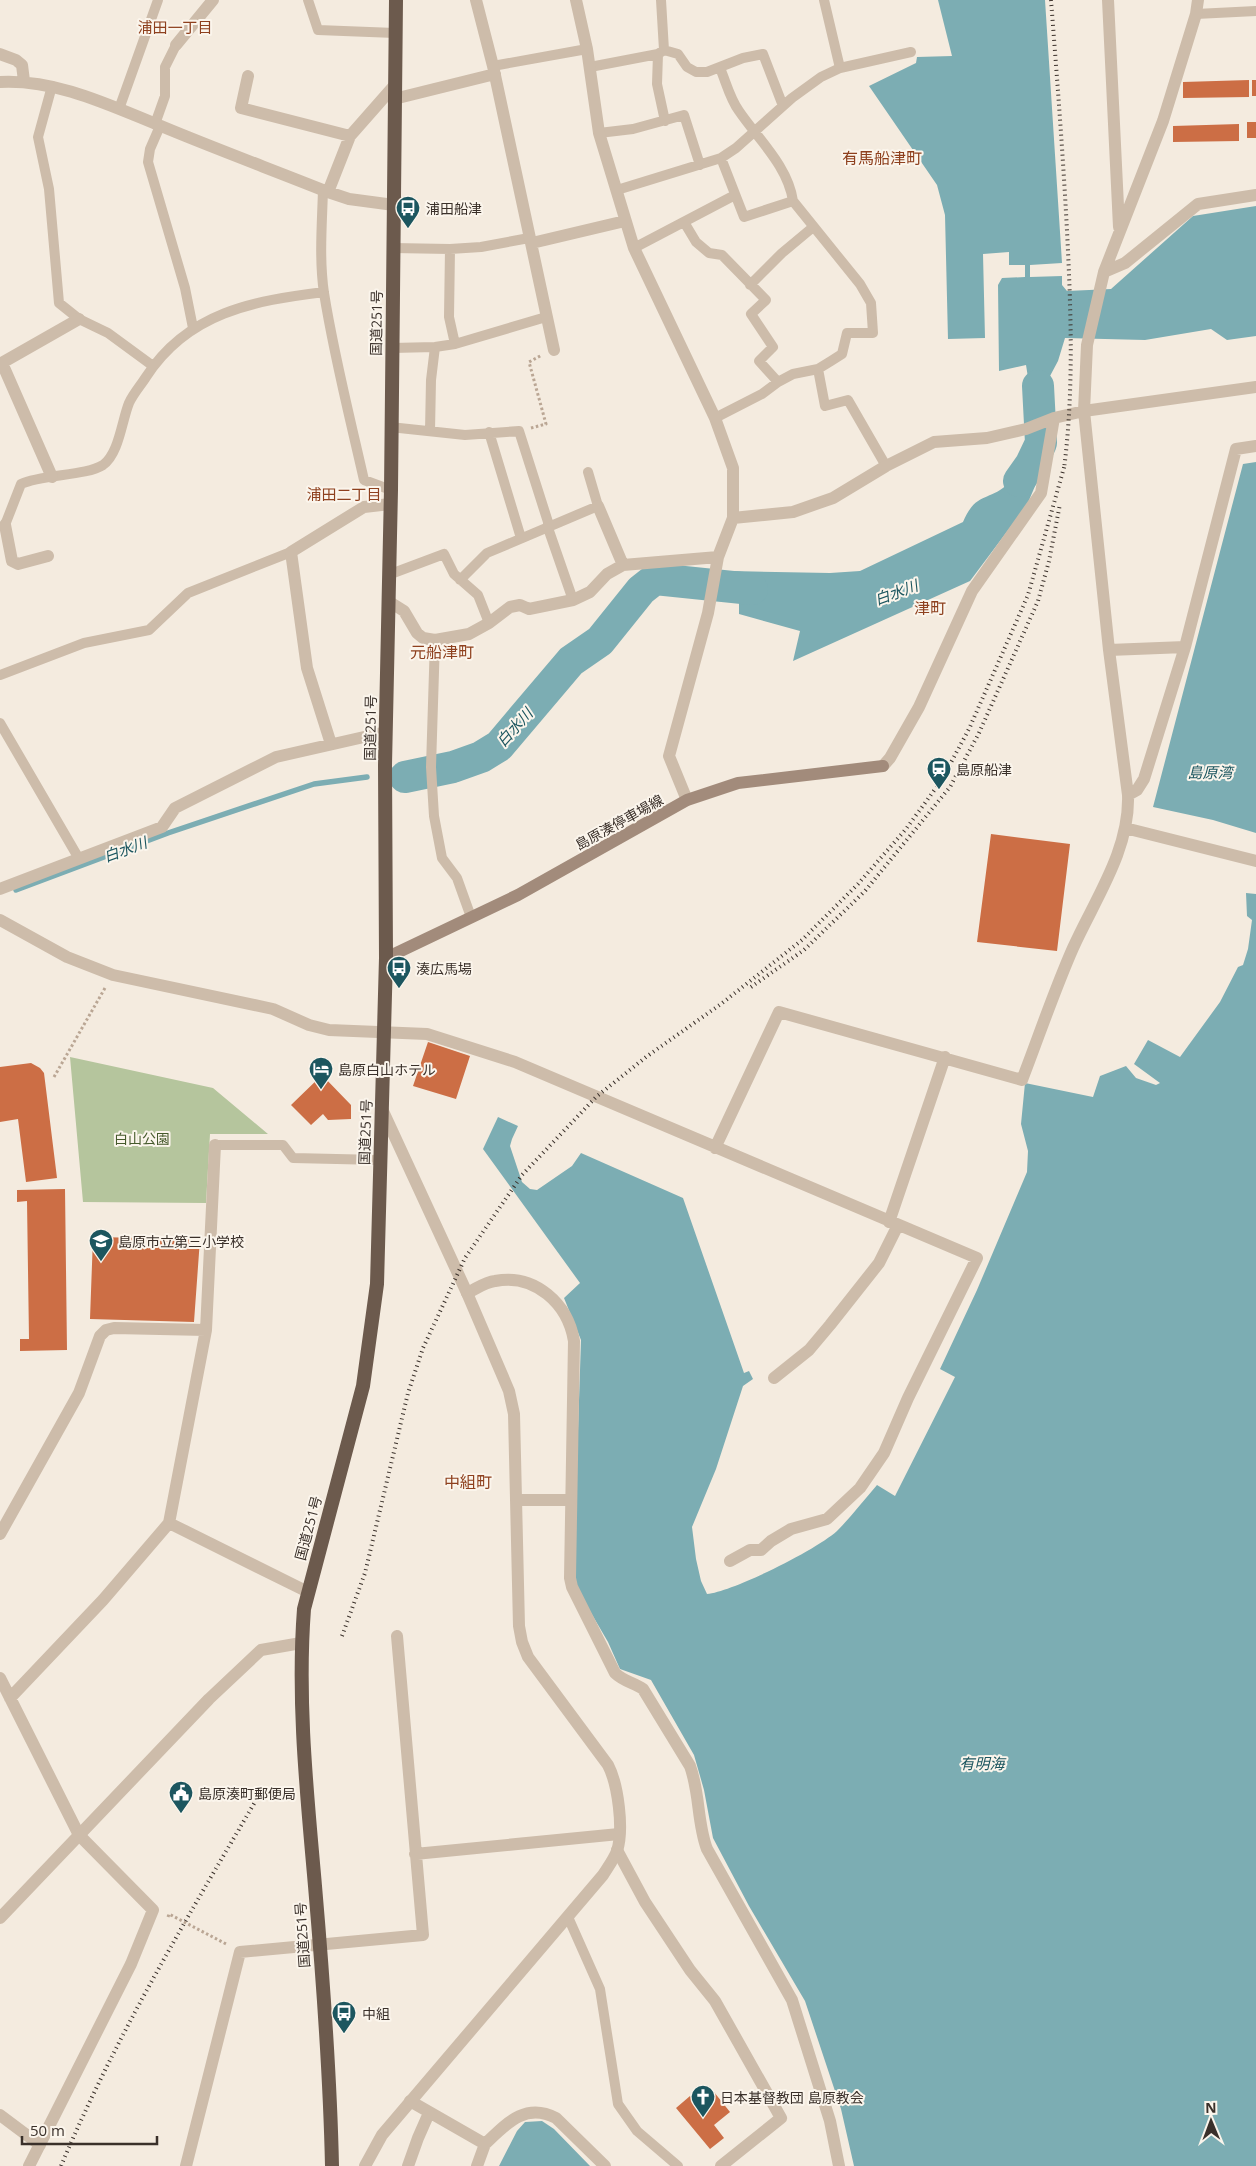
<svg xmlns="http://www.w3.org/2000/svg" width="1256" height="2166" font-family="'Open Sans','Noto Sans JP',sans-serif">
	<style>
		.green { fill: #b5c59d }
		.water { fill: #7cadb3 }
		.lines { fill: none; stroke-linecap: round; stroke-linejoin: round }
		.stream { stroke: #7cadb3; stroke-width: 5.5 }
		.river { stroke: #7cadb3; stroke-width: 32 }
		.building { fill: #cc6e45 }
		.path { stroke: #baa694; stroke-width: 3; stroke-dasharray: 2.5 2.5; stroke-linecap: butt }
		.service { stroke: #cdbcaa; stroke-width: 10 }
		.minor { stroke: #cdbcaa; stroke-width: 12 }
		.tertiary { stroke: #cdbcaa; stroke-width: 12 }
		.secondary { stroke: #a28b7b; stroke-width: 12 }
		.trunk { stroke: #6c5a4d; stroke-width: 14 }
		.rail { stroke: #3a302a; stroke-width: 4; stroke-dasharray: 1 4; stroke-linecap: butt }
		.labels { text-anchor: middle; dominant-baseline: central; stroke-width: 4; stroke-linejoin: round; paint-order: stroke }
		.poi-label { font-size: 14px; fill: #3a302a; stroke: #fbf5ec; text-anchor: start }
		.street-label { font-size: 14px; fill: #3a302a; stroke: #fbf5ec }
		.park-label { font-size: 14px; fill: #465a2c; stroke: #fbf5ec }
		.neighbourhood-label { font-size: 15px; fill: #8e401e; stroke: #fbf5ec }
		.water-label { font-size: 15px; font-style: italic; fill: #1c565f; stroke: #fbf5ec }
		.quarter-label { font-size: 16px; fill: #8e401e; stroke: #fbf5ec }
	</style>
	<rect width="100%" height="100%" fill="#f4ebdf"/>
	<path class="green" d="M70 1057 213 1088 268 1134H210L206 1203 83 1202Z"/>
	<path class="water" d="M938 0H1045L1062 263 1030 265V277L1062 276V285L1067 291 1111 289 1193 216 1256 206V336L1227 340 1211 329 1145 340 1065 338 1058 361 1042 391 1046 416 1035 421 1026 365 999 371 998 285 1002 278 1025 277V265H1009V252L983 254 985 338 948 339 945 215 937 185 869 86 916 63 917 57 952 56Z
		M1037 442 1044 445 1038 479 1027 505 970 581 793 661 800 631 739 614V597L725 596V591L720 590 721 575H731V571L830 573 860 571 963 522C976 491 989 502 1009 483 1021 472 1029 455 1037 442Z
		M1256 462V833L1213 820 1153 807 1243 464Z
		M1246 893 1256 894V2166H854L841 2109 805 2001 749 1906 713 1838 704 1790 694 1755 651 1680 620 1669 608 1642 573 1582 581 1340 564 1298 580 1283 483 1149 498 1117 518 1126 512 1139 510 1146 522 1182 530 1189 537 1190 572 1166 581 1153 683 1198 744 1373 749 1371 753 1379 743 1386 716 1469 692 1527 696 1559 701 1581 707 1594C734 1591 816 1550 837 1531 851 1517 864 1500 877 1485L895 1496 955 1377 940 1369 977 1290 1027 1172 1028 1151 1021 1124 1025 1083 1093 1097 1100 1076 1126 1066 1136 1078 1156 1085 1160 1083 1134 1064 1148 1040 1180 1057 1220 1002 1238 967 1243 965 1248 949 1252 920 1247 916Z
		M542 2121 554 2129 590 2166H499L517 2131 525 2122Z"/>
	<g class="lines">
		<path class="stream" d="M16 890 168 833 314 784 367 777"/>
		<path class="river" d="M1019 481 1031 464 1041 443 1038 386
			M405 777 453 767 481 757 499 746 571 661 600 641 641 590 655 579 752 589"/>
	</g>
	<path class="building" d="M1249 80V97L1183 98V82Z
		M1252 80H1256V96H1252Z
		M1247 122H1256V138H1247Z
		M1239 124V141L1173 142V126Z
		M991 834 1070 844 1057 951 977 942Z
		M428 1042 470 1056 456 1099 413 1086Z
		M31 1063 40 1068 44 1073 57 1178 26 1182 18 1119 0 1122V1067Z
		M322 1075 351 1105V1119L328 1120 323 1114 311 1125 291 1105Z
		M65 1189 67 1350 20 1351V1339H29L27 1201 17 1202V1190Z
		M93 1237 200 1239 194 1322 90 1319Z
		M714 2092 730 2112 714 2125 724 2138 710 2149 676 2108 690 2096 698 2105Z"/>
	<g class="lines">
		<path class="path" d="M531 428 546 424 529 362 542 355
			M54 1077 105 988
			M168 1917 169 1914 228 1945"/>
		<path class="service" d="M308 0 318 30 395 33
			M824 0 840 68
			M1196 14 1256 11
			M664 50 678 54 687 67 696 72H707L743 58 763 54 783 106
			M658 54 657 84 665 121
			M493 66 587 49
			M590 67 658 54 664 50 661 0
			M52 86 38 137 49 189 59 303 79 319 108 333 153 366
			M119 109 158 0
			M155 124 165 96V67L176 45
			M160 126 150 149 148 162 185 288 193 328
			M599 133 633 129 684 115 700 165
			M721 158 744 217 793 201
			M323 190C322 224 319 259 324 293 334 356 350 418 364 480L391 490
			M617 190 721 158 736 148 792 98 821 77 840 68 911 52
			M684 222 696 242 709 253 722 255 766 300 751 314 773 347 759 361 778 382
			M393 248 450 249 481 247 529 238
			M634 248 735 195
			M450 249 449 317 455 344
			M750 285 782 253 812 228
			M392 348 435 347 455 344 546 317
			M818 369 825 406 848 400 886 466
			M715 418 762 394 778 382 793 374 818 369 831 361 842 354 847 333H873L871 303 860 284 793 201C788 166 758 139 739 111 730 99 726 82 720 68
			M390 427 465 435 519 431 548 522V528L573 600
			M430 431 431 380 435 347
			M489 432 521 538
			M5 525 21 484C42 474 86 476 103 465 119 454 122 420 129 403 133 394 141 385 146 377 188 312 253 301 324 292
			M388 575 444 554 454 574 478 595 489 623
			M460 580 487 553 598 506 588 472
			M435 640 431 767 434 816 442 858 457 878 471 917
			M0 675 84 643 149 630 188 593 291 552
			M0 723 78 857
			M215 1145H283L293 1158 380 1160
			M568 1917 600 1989 618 2104 637 2131 678 2166"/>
		<path class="minor" d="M476 0 493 66 554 350
			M576 0 587 49 599 133 634 248 715 418 733 468V518L718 557 708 613 669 756 687 800
			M1108 0 1119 227
			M176 45 213 0
			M0 54 16 60 22 65 24 81
			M248 76 241 108 350 136
			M0 82C56 79 109 105 161 126 216 149 273 170 328 192L349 199 394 205
			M394 99 495 74
			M328 192 350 136 394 86
			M532 243 625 221
			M1104 272 1125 263 1198 204 1256 195
			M2 363 52 477
			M0 364 79 319
			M598 506 623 565
			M733 518 793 512 833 498 886 466 934 442 987 438 1026 429 1054 418 1084 411 1256 387
			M5 525 12 561 18 564 48 556
			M388 601 404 611 417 633 423 638 435 640 469 634 489 623 510 607 520 605 529 609 573 600 590 592 607 574 623 565 718 557
			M1109 650 1185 647 1236 449 1256 446
			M331 744 307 668 291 552 364 507 390 504
			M883 766 890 758 919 707 972 591 1041 493 1054 418
			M1128 795 1137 790 1144 779 1185 647
			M1125 828 1256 861
			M0 889 162 827 175 808 276 757 386 732
			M0 920 67 957 113 975 273 1009 309 1025 329 1030 427 1034 515 1062 977 1258 908 1398 884 1453 860 1488 827 1519 791 1529 771 1541 761 1550H750L730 1561
			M715 1148 779 1012 1022 1080C1039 1036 1054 991 1073 948 1095 899 1130 850 1128 795L1109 650 1084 411 1087 345 1104 272 1163 121 1196 14 1198 0
			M889 1222 945 1057
			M467 1293C476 1289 485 1282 495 1281 535 1273 568 1304 574 1341L570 1578 572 1587 615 1673C623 1681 634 1683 643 1689L690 1766C700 1793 697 1823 707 1849L792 2000 830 2121 839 2166
			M774 1378 809 1350 830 1325 879 1263 898 1225
			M169 1523 308 1592
			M0 1534 79 1393 100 1336 106 1330 114 1328 206 1330
			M0 1678 79 1835 153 1910 131 1964 29 2166
			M10 1698 103 1600 169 1523 206 1330 215 1145
			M617 1850 645 1902 690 1970 715 2001 781 2118 721 2166
			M415 1854 619 1834
			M410 2101 485 2144 477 2166
			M0 2115 40 2145
			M485 2144C506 2124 525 2102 556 2118L605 2166
			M186 2166 240 1952 423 1935 397 1636
			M408 2166 418 2138 429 2113"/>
		<path class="tertiary" d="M517 1500H571
			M0 1918 209 1699 261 1650 301 1643
			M365 2166 382 2135 603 1875C608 1867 614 1859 617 1851 624 1829 618 1784 608 1765L528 1657 522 1642 519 1626 514 1414 509 1391 467 1293 382 1109"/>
		<path class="secondary" d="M386 958 518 895 687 800 738 783 883 766"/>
		<path class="trunk" d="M332 2166C330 2073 323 1979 315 1886 307 1794 297 1701 304 1609L363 1386 377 1284 386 958 385 765 391 490 396 0"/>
		<path class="rail" d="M1051 0C1057 77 1063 154 1067 231 1071 310 1074 390 1064 469
			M751 987 804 950 865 891 950 787 979 733 1038 601 1049 561 1060 504
			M342 1636 365 1573 408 1393 423 1348 465 1258 522 1175 596 1097 646 1057 721 1004 802 940 858 884 906 829 941 781 969 729 1028 595 1065 464
			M61 2166C116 2035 190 1913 262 1790"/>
	</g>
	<defs>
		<symbol id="bus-pin" viewBox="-11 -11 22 30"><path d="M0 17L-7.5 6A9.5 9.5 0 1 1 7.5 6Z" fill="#1c565f" stroke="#fbf5ec"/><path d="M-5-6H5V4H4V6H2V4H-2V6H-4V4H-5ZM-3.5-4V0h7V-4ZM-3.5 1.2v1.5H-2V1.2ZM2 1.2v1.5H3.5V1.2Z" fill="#fff"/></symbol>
		<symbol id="station-pin" viewBox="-11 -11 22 30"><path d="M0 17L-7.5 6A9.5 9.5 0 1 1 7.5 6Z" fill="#1c565f" stroke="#fbf5ec"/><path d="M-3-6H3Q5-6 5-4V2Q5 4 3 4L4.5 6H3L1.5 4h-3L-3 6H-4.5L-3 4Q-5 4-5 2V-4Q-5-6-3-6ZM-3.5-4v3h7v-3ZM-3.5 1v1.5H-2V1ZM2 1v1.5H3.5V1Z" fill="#fff"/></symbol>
		<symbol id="hotel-pin" viewBox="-11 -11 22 30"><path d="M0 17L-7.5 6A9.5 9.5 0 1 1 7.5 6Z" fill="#1c565f" stroke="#fbf5ec"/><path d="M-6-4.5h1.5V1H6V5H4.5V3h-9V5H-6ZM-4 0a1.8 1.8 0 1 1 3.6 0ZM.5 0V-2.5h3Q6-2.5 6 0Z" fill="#fff"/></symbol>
		<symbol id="school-pin" viewBox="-11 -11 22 30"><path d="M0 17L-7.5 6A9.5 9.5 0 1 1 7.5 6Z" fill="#1c565f" stroke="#fbf5ec"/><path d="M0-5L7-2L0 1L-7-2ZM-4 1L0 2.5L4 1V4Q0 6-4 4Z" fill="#fff"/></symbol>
		<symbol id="civic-pin" viewBox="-11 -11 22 30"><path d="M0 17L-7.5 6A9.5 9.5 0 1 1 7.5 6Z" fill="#1c565f" stroke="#fbf5ec"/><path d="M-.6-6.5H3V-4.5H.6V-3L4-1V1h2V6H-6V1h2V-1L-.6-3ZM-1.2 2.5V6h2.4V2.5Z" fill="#fff"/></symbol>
		<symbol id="church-pin" viewBox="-11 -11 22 30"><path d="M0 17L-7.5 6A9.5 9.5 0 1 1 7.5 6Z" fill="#1c565f" stroke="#fbf5ec"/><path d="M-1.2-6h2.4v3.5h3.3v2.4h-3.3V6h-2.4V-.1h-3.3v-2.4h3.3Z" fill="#fff"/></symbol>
	</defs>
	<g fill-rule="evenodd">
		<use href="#bus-pin" x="394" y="194" width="28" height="38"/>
		<use href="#station-pin" x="925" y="755" width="28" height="38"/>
		<use href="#bus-pin" x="385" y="954" width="28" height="38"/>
		<use href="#hotel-pin" x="307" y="1055" width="28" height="38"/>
		<use href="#school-pin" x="87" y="1227" width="28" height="38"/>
		<use href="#civic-pin" x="167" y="1779" width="28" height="38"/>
		<use href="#bus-pin" x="330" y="1999" width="28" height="38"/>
		<use href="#church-pin" x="689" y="2083" width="28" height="38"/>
	</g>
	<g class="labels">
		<g class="poi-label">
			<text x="426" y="208">浦田船津</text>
			<text x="956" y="769">島原船津</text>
			<text x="416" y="968">湊広馬場</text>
			<text x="338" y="1069">島原白山ホテル</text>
			<text x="118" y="1241">島原市立第三小学校</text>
			<text x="198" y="1793">島原湊町郵便局</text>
			<text x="362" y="2013">中組</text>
			<text x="720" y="2097">日本基督教団 島原教会</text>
		</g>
		<g class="street-label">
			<text transform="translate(376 323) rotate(-89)">国道251号</text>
			<text transform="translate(370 728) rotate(-89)">国道251号</text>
			<text transform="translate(619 822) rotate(-29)">島原湊停車場線</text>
			<text transform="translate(365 1132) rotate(-88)">国道251号</text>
			<text transform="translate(308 1528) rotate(-75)">国道251号</text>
			<text transform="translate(302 1935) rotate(-94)">国道251号</text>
		</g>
		<g class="park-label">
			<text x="142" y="1138">白山公園</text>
		</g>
		<g class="neighbourhood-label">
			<text x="175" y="27">浦田一丁目</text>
			<text x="344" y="494">浦田二丁目</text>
		</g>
		<g class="water-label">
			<text transform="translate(896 592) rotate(-20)">白水川</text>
			<text transform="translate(514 727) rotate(-48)">白水川</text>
			<text x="1210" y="772">島原湾</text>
			<text transform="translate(125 849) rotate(-20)">白水川</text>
			<text x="982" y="1763">有明海</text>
		</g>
		<g class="quarter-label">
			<text x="882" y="158">有馬船津町</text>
			<text x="930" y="608">津町</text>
			<text x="442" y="652">元船津町</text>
			<text x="468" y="1482">中組町</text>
		</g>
	</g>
	<g transform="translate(1211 2121) rotate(359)" stroke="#fbf5ec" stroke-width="4" paint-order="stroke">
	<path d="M0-4L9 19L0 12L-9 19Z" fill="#3a302a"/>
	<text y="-8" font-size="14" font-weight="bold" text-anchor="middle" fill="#3a302a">N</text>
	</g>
	<path d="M22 2136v8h135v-8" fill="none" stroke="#3a302a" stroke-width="2.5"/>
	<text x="30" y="2136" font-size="15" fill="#3a302a" stroke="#fbf5ec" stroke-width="4" paint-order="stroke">50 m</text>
</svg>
